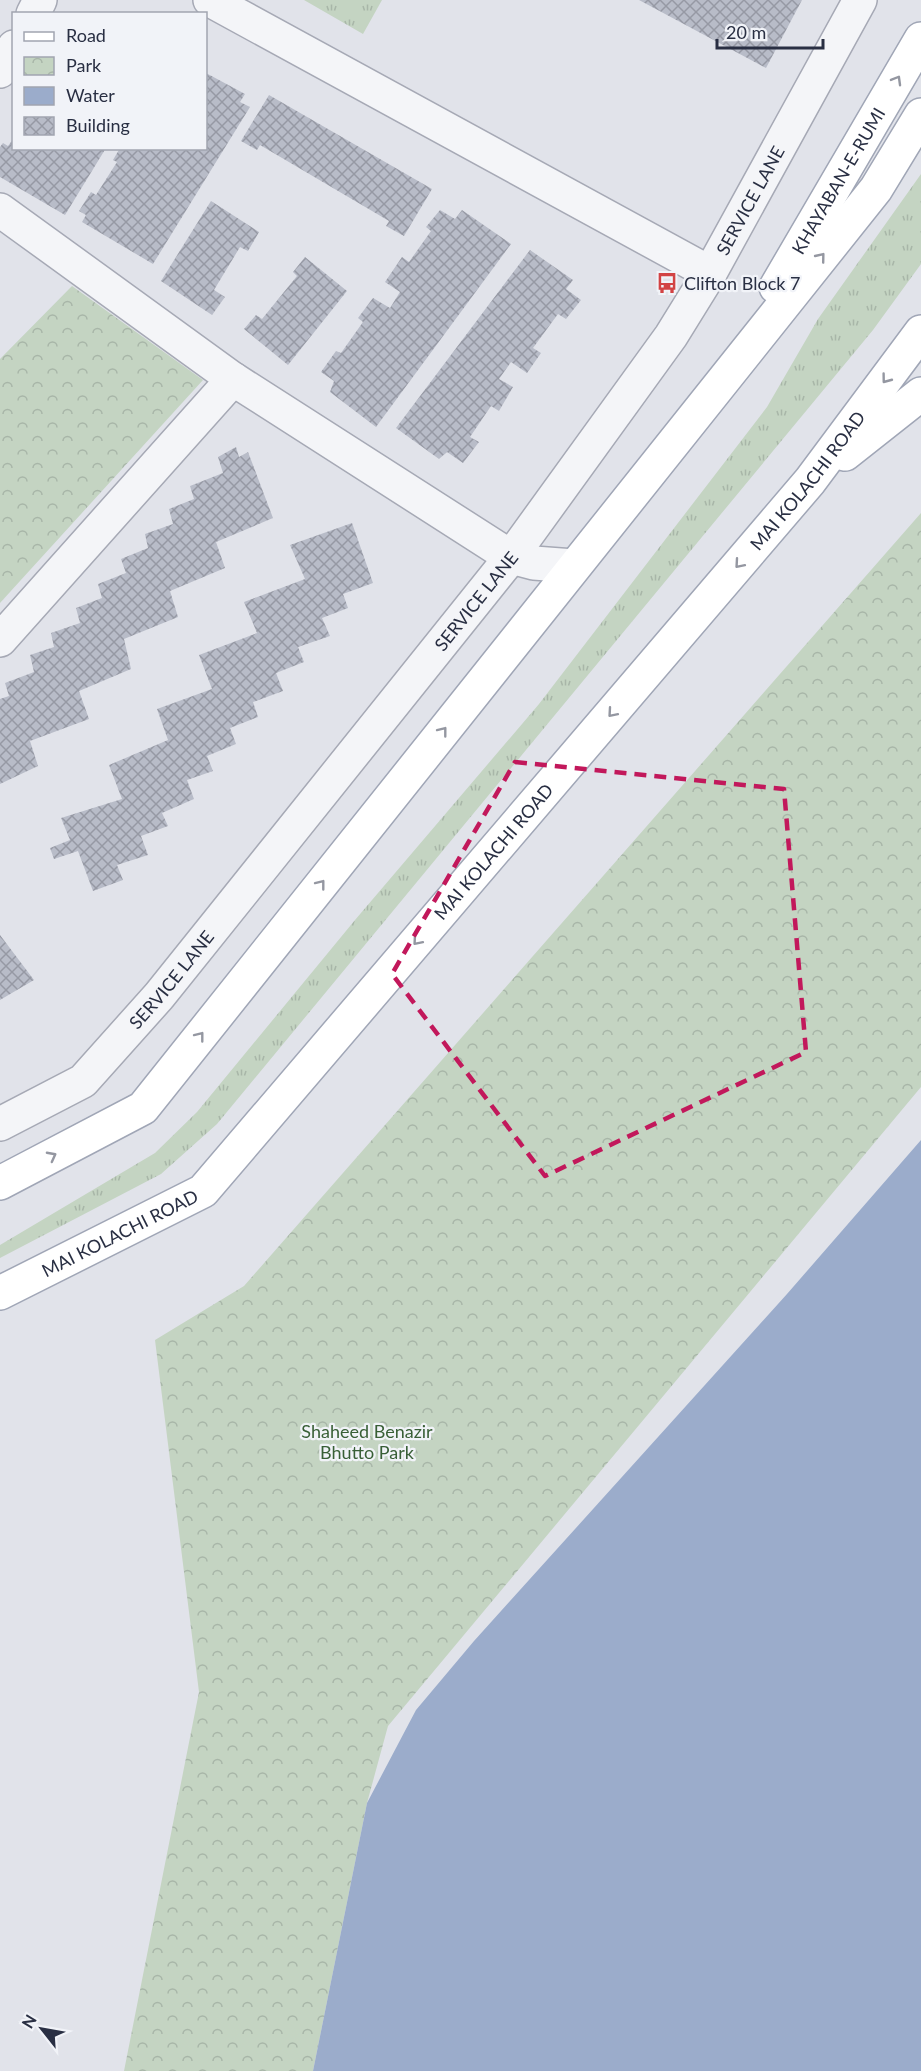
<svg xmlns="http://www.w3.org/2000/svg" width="921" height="2071" font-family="Lato,sans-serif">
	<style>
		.grass { fill: url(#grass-tufts) }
		.park { fill: url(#park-crowns) }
		.water { fill: #9baccb }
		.building { fill: url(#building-cross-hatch) }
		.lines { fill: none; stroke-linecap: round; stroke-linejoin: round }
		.minor-casing { stroke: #a6a9b5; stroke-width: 36 }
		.major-casing { stroke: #a0a6b6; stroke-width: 36 }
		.minor { stroke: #f4f5f8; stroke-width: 33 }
		.major { stroke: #fff; stroke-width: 33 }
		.oneway { stroke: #9497a1 }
		.marked { fill: none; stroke: #c2185b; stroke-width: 4.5; stroke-dasharray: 12 8; stroke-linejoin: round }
		.labels { text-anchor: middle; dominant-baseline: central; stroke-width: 4.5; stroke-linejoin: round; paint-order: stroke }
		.street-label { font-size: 18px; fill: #292f43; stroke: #f1f3f8 }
		.poi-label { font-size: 18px; fill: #292f43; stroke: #f1f3f8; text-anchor: start }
		.park-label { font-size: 18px; fill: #385f36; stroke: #f1f3f8 }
	</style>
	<defs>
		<pattern id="grass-tufts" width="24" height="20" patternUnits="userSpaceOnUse" patternTransform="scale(1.5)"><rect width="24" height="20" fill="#c4d4c2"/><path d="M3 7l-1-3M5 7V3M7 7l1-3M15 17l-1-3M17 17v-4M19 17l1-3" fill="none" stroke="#a8b6a8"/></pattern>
		<pattern id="park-crowns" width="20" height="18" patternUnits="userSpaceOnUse" patternTransform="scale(1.5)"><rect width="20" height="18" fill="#c4d4c2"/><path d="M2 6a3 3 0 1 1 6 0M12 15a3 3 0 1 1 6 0" fill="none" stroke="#a8b6a8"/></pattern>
		<pattern id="building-cross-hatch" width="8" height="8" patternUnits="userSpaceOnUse" patternTransform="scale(1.5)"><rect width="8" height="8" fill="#b8bcc8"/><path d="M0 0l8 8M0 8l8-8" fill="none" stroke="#9699a4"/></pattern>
	</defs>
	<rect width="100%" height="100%" fill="#e1e3ea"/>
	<path class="grass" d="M304 0H382L363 34Z
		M921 174V264L873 330 217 1124 161 1174 0 1258V1245L155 1153 197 1112 355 920 539 704 767 407 818 319Z"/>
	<path class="park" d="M72 286 203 380 0 603V359Z
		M921 513V1087L388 1726 367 1803 313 2071H124L199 1692 155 1340 244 1286Z"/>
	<path class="water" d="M921 1140V2071H313L367 1803 416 1710 474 1641 787 1294Z"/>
	<path class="building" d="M639 0H802L766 68Z
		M206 73 245 94 240 102 250 107 153 264 82 222 86 215 79 211 91 192 96 195 117 162 113 160 120 148H206Z
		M269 95 432 189 404 236 386 226 389 221 260 145 257 150 241 141Z
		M14 138V148H106L65 215 0 177V147L3 143 8 146Z
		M211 201 259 232 248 251 240 247 214 290 225 297 212 315 161 281Z
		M440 210 455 219 462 210 511 244 376 427 330 392 334 381 321 372 336 351 341 353 363 322 358 318 373 298 390 308 400 292 385 282 402 257 409 262 431 231 426 227Z
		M530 250 573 280 566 289 581 300 566 319 558 314 533 348 541 353 527 373 511 362 499 379 513 387 499 411 491 406 470 437 479 442 463 463 447 452 439 459 396 428Z
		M305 257 347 291 288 365 244 329 256 315 262 319 297 276 293 272Z
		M236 447 239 457 248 452 273 518 216 542 225 568 170 591 178 617 124 639 131 669 79 691 89 719 30 741 38 766 0 784V699L9 696 5 683 34 672 30 655 54 647 51 633 80 623 76 608 102 598 98 584 126 573 121 559 148 548 145 534 173 524 169 509 194 499 190 486 223 473 218 457Z
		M352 523 373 583 343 594 348 608 322 618 330 636 298 647 304 662 276 673 283 691 253 702 258 717 230 728 236 744 207 756 213 771 187 780 194 799 162 813 168 826 141 836 148 855 117 865 123 880 93 891 78 851 54 859 50 848 70 840 61 818 122 799 109 765 168 740 157 709 212 689 199 655 257 633 244 602 305 579 290 545Z
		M0 935 34 980 0 1000Z"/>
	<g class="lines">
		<defs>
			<g id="minor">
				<path d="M210 0 710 273"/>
				<path d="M33 14 40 0"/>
				<path d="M0 71 14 47"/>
				<path d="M0 210 233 379 511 557 534 563 574 566"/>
				<path d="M0 640 233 379"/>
				<path id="s1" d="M0 1124 83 1081 159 996 511 557 671 336 710 273 860 0"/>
			</g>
			<g id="major">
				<path id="s2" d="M776 287 921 39"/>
				<path d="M845 454 921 394"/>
				<path d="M0 1183 143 1108 876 189 921 115"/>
				<path id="s3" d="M0 1293 203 1191 810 481 921 332"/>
			</g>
		</defs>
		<use href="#minor" class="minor-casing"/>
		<use href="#major" class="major-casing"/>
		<use href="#minor" class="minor"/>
		<use href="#major" class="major"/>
	</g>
	<defs><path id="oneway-chevron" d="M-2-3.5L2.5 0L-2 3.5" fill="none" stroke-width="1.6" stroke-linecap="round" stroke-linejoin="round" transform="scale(1.5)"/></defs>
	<g class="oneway">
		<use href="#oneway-chevron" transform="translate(897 80) rotate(-60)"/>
		<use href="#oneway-chevron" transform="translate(821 257) rotate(-51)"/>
		<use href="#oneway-chevron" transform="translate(886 379) rotate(127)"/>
		<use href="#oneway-chevron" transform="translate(739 564) rotate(131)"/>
		<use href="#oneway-chevron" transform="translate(612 713) rotate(131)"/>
		<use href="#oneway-chevron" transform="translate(443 731) rotate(-52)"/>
		<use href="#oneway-chevron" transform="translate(321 884) rotate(-52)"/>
		<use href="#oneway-chevron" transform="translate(417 941) rotate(131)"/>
		<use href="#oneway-chevron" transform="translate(200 1036) rotate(-52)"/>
		<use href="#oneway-chevron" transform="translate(52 1156) rotate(-28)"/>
	</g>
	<path class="marked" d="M515 762 784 789 806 1052 545 1176 392 974Z"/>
	<defs>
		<symbol id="bus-bare" viewBox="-9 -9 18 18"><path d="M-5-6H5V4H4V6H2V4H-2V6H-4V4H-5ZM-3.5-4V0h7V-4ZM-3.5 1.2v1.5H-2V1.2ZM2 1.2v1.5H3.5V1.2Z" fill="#d24344" stroke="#f1f3f8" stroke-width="2.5" paint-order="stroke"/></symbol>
	</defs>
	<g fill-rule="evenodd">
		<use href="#bus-bare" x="652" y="268" width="30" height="30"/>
	</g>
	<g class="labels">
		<g class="street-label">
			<text stroke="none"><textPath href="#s2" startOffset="123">KHAYABAN-E-RUMI</textPath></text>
			<text stroke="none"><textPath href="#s1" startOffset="1200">SERVICE LANE</textPath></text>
			<text stroke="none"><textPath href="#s3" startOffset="1160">MAI KOLACHI ROAD</textPath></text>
			<text stroke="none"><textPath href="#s1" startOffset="714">SERVICE LANE</textPath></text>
			<text stroke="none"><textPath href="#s3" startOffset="674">MAI KOLACHI ROAD</textPath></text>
			<text stroke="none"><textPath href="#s1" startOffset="228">SERVICE LANE</textPath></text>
			<text stroke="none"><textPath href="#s3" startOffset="134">MAI KOLACHI ROAD</textPath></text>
		</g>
		<g class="poi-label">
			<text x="684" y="283">Clifton Block 7</text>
		</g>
		<g class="park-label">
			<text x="367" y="1431">Shaheed Benazir<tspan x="367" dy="21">Bhutto Park</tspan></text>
		</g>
	</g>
	<rect x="12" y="12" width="195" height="138" fill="#f1f3f8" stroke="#a1a5b0" stroke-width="1.5"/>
	<rect x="24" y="32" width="30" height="9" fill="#ffffff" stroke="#a1a5b0" stroke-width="1.5"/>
	<text x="66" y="42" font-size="18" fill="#292f43">Road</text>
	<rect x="24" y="57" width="30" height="18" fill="url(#park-crowns)" stroke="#a1a5b0" stroke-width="1.5"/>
	<text x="66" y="72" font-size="18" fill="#292f43">Park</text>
	<rect x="24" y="87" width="30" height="18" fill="#9baccb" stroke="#a1a5b0" stroke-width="1.5"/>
	<text x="66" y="102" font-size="18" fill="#292f43">Water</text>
	<rect x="24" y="117" width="30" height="18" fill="url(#building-cross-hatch)" stroke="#a1a5b0" stroke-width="1.5"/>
	<text x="66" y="132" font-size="18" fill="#292f43">Building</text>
	<g transform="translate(42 2029) rotate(301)" stroke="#f1f3f8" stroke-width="4.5" paint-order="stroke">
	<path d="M0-4.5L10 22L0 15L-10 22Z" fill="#292f43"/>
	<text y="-9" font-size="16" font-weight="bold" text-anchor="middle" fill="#292f43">N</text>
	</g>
	<path d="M717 39v9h106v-9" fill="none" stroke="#292f43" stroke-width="3"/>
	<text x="726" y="39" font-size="18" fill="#292f43" stroke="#f1f3f8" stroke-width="4.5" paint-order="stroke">20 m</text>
</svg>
